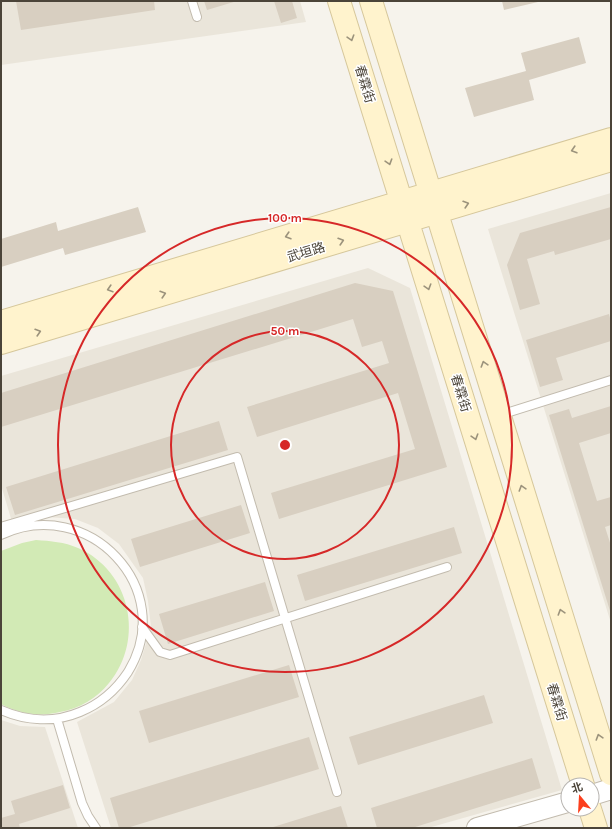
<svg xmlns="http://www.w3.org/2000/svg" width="612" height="829" font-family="Karla,'Noto Sans SC',sans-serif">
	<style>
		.residential { fill: #eae5da }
		.green { fill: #d2eab5 }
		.building { fill: #d8cfc1 }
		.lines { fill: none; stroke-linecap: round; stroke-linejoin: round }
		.service-casing { stroke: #c2bbae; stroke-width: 10 }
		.tertiary-casing { stroke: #c2bbae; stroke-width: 22 }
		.secondary-casing { stroke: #d6c79b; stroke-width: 24 }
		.service { stroke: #fff; stroke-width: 8 }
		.tertiary { stroke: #fff; stroke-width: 20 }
		.secondary { stroke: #fff3cd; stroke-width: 22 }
		.oneway { stroke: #9c937c }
		.ring { fill: none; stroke: #d62828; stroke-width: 2 }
		.labels { text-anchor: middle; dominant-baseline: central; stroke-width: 3; stroke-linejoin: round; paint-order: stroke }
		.street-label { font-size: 13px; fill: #4b4439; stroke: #fff }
		.centre { fill: #d62828; stroke: #fff; stroke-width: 2 }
		.ring-label { font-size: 12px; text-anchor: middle; font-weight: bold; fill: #d62828; stroke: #fff; stroke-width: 3; stroke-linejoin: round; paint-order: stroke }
	</style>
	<rect width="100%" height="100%" fill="#f6f3ec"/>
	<path class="residential" d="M1 1H300L306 22 1 65Z
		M611 193V623L488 229Z
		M368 268 410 288 562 790 428 828H111L77 722 114 702 132 680 141 660 151 627 148 601 143 578 119 544 98 528 75 519 47 517 12 522 1 485V376Z
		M1 720 20 726 45 727 78 828H1Z"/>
	<path class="green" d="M36 540C51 541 64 542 78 548 131 571 145 640 109 683 97 698 79 709 60 712 40 717 20 714 1 704V551L22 543Z"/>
	<path class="building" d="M16 1H154L155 10 21 30Z
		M204 1H237L207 10Z
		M274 1H292L297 18 281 23Z
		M502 1H538V2L504 10Z
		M579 37 586 63 529 80 534 100 474 117 465 88 526 71 521 53Z
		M138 207 146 232 65 255 63 248 1 267V239L56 222 58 231Z
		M611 207V239L555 255 554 251 527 259 540 304 520 310 507 265 520 233Z
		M355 283 393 291 447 467 279 519 271 493 415 449 398 393 257 437 247 407 389 363 382 341 362 347 353 319 1 427V393Z
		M609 314 611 322V341L556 358 563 380 540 387 526 340Z
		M611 406V433L579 443 597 501 611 497V525L605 527 611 546V614L549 415 569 409 572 418Z
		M219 421 228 450 15 515 6 487Z
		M241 505 250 533 140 567 131 539Z
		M454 527 462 553 305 601 297 575Z
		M265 582 274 611 168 644 159 614Z
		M289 665 299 697 149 743 139 711Z
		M484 695 493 723 358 765 349 737Z
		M309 737 319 769 127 828H119L110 798Z
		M532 758 541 788 412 828H377L371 808Z
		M63 785 70 808 19 824 20 828H1V818L15 814 11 801Z
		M341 806 348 828H270Z"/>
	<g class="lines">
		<defs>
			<path id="service" d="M192 1 197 17
				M500 415 611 380
				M1 527 237 457 337 792
				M1 535C88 494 179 589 128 672 116 690 100 704 80 712 54 723 26 721 1 710
				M142 627 160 652 170 655 447 567
				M57 719 82 803 88 816 96 828"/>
			<path id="tertiary" d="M592 795 611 789
				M477 828 568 802"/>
			<path id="secondary" d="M339 1 583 785
				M371 1 611 774
				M1 322 611 139
				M1 343 611 160
				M590 809 596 828"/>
		</defs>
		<use href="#service" class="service-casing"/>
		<use href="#tertiary" class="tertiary-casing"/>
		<use href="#secondary" class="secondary-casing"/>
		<use href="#service" class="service"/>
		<use href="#tertiary" class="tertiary"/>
		<use href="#secondary" class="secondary"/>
	</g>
	<defs><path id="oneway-chevron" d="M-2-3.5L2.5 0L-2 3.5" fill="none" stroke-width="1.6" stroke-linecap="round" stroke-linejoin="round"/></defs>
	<g class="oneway">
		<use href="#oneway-chevron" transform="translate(351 38) rotate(73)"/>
		<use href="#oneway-chevron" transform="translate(574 150) rotate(163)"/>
		<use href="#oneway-chevron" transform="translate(389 162) rotate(73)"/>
		<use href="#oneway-chevron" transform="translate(466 204) rotate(-17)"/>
		<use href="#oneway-chevron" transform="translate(288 236) rotate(163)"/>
		<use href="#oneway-chevron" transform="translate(341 241) rotate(-17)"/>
		<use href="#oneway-chevron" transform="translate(428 287) rotate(73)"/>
		<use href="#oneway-chevron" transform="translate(110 289) rotate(163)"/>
		<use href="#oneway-chevron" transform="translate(163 294) rotate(-17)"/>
		<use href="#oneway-chevron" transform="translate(38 332) rotate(-17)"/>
		<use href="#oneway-chevron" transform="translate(484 364) rotate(-107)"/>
		<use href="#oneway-chevron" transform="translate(475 437) rotate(73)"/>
		<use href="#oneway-chevron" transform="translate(522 488) rotate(-107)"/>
		<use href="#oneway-chevron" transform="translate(561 612) rotate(-107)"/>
		<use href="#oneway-chevron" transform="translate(599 737) rotate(-107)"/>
	</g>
	<g class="ring">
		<circle cx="285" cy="445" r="114"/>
		<circle cx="285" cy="445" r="227"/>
	</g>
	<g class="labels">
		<g class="street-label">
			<text transform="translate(365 84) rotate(73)">春霖街</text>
			<text transform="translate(306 252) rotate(-17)">武垣路</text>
			<text transform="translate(461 393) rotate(73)">春霖街</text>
			<text transform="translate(557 702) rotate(73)">春霖街</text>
		</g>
	</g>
	<circle cx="285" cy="445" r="6" class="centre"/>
	<g class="ring-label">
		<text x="285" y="222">100 m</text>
		<text x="285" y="335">50 m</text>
	</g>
	<rect width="612" height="829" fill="none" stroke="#4b4439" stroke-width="4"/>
	<g transform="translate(580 797) rotate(342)"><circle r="19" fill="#ffffff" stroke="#b7b4b0"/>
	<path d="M0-3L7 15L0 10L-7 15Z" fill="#fc3f1d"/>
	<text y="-6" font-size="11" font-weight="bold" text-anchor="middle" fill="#4b4439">北</text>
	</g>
</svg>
